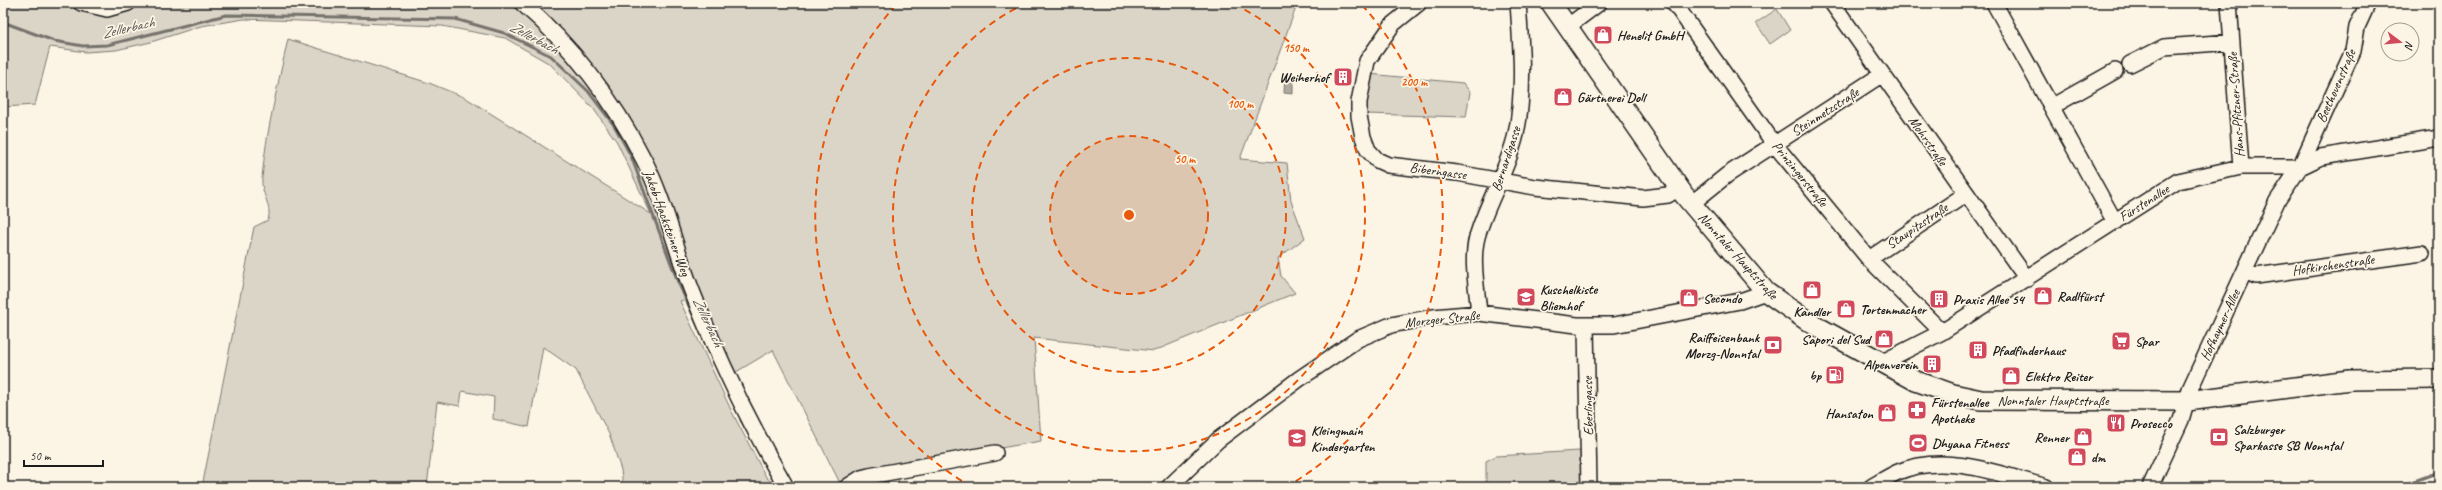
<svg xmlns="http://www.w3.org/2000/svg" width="2442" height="490" font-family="Caveat,sans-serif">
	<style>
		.green { fill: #dbd5c8; stroke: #7c7872 }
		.water { fill: #b0aba1; stroke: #75726c }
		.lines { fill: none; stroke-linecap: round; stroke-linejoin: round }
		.stream { stroke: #75726c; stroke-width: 3 }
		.minor-casing { stroke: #1c1c1c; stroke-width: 18 }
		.major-casing { stroke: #1c1c1c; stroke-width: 22 }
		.minor { stroke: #fcf5e5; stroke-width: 15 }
		.major { stroke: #fcf5e5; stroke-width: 19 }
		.ring { fill: none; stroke: #e8590c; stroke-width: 2; stroke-dasharray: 7 5 }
		.labels { text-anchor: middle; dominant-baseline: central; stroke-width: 3.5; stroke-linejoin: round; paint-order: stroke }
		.poi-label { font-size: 14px; font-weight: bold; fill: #1c1c1c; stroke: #fcf5e5; text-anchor: start }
		.street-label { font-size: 14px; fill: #1c1c1c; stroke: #fcf5e5 }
		.water-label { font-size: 15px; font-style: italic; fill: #575551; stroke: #fcf5e5 }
		.centre { fill: #e8590c; stroke: #fcf5e5; stroke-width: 2 }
		.ring-label { font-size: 12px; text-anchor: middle; font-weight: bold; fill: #e8590c; stroke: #fcf5e5; stroke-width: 3.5; stroke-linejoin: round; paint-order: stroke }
	</style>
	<rect width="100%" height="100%" fill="#fcf5e5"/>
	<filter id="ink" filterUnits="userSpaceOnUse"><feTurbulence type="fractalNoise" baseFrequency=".025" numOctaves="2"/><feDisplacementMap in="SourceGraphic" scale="8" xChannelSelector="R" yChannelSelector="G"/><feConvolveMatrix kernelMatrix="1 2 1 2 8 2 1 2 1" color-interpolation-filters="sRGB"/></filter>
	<g filter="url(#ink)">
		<path class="green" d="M3 3H58L86 10 131 8 149 3H513L549 36 607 106 647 180 690 298 680 301 732 412 766 477 777 487H623L621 470 610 436 576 370 543 347 529 427 493 419 494 397 462 391 460 406 437 402 427 487H202L254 227 268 220C273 206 260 193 262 178 266 132 278 85 288 39L429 83 466 98 651 214 617 142 593 108 550 64 505 38 442 26 244 19 201 26 151 42 116 50 86 52 50 47 35 105 3 107Z
			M529 3 1297 5 1240 159 1287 163 1291 201 1305 238 1278 258 1281 276 1295 293 1154 351 1034 338 1041 441 897 466 899 487H836L839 481 773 350 731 375 646 153Z
			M1777 9 1790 30 1770 44 1756 23Z
			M1369 74 1463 83 1470 92 1466 117 1366 114Z
			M1579 451 1586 456V485L1489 487 1486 485V461L1496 456Z"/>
		<path class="water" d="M1285 75H1293V94L1284 93Z"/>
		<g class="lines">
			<path class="stream" d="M3 22 54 41 83 46 107 45 226 15 455 19 504 33 551 56 588 91 614 125 631 156 678 282 715 364
				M741 420 749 434
				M2398 487 2439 472"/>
			<defs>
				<path id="minor" d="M81 3 107 9 128 3
					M522 3C572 46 614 101 644 160 665 201 675 248 692 291 718 359 750 424 786 487
					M1419 3 1393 24 1367 61 1359 102V116L1363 137 1368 150 1377 160 1388 165 1457 173 1535 187 1643 198 1668 195 1679 188
					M1674 3 1775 145 1869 259 1942 332
					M1832 3 2027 279
					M1994 3 2115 222
					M2229 3 2241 167
					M1567 27 1599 3
					M2130 64 2164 47 2232 42
					M2053 106 2115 71
					M2300 167 2353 51 2357 27 2368 3
					M1691 204 1727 175 1881 75
					M1869 259 1966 194
					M2245 271 2256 276 2422 253
					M1479 313C1477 289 1471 260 1477 237 1487 202 1508 170 1516 134 1525 92 1521 45 1518 3
					M1586 326 1589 487
					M1883 362 1942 332 2178 181 2241 167H2300
					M847 487 861 478 869 476 995 453
					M1169 487 1218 440 1299 379 1358 339 1391 325 1433 317 1479 313 1577 325H1614L1740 301 1766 292
					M1871 487C1880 482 1889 476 1898 472 1945 452 2001 474 2046 487
					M2150 487 2181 420 2190 389 2277 201 2300 167 2321 157 2439 138"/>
				<path id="major" d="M1551 3 1684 195 1766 292 1809 322 1916 381 1953 394 1981 400 2187 401 2350 380 2439 379"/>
			</defs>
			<use href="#minor" class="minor-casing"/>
			<use href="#major" class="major-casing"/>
			<use href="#minor" class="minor"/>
			<use href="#major" class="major"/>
		</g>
	</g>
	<circle cx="1129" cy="215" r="79" fill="#e8590c" fill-opacity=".12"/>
	<g class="ring">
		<circle cx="1129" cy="215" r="79"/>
		<circle cx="1129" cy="215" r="157"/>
		<path d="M1234 4A236 236 0 1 1 1024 4"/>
		<path d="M972 487A314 314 0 0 1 896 5M1362 5A314 314 0 0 1 1286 487"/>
	</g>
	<defs>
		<symbol id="shop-square" viewBox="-11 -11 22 22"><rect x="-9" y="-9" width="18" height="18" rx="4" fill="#d1495b" stroke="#fcf5e5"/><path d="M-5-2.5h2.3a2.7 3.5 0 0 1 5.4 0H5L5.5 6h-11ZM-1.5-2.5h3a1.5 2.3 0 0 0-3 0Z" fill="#fff"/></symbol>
		<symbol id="building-square" viewBox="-11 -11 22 22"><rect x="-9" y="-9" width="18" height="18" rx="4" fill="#d1495b" stroke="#fcf5e5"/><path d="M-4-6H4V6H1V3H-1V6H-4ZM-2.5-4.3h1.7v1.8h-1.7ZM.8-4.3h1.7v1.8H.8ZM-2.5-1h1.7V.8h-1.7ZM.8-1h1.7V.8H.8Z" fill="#fff"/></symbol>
		<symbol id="school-square" viewBox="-11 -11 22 22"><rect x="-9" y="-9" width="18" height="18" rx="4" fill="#d1495b" stroke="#fcf5e5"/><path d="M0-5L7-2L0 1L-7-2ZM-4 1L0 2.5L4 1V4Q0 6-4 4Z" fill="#fff"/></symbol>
		<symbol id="supermarket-square" viewBox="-11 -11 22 22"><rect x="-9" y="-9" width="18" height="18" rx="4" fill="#d1495b" stroke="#fcf5e5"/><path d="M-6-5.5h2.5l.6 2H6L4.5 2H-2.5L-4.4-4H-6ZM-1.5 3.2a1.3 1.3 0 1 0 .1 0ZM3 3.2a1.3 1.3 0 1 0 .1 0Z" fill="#fff"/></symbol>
		<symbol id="bank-square" viewBox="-11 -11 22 22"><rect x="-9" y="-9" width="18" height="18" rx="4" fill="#d1495b" stroke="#fcf5e5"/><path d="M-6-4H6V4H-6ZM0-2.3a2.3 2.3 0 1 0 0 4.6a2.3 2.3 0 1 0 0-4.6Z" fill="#fff"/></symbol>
		<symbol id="fuel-square" viewBox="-11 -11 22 22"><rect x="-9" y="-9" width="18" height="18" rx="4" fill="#d1495b" stroke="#fcf5e5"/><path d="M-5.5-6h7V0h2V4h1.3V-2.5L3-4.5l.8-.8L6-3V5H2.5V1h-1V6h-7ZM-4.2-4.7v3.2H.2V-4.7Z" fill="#fff"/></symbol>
		<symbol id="pharmacy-square" viewBox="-11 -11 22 22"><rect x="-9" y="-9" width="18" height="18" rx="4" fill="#d1495b" stroke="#fcf5e5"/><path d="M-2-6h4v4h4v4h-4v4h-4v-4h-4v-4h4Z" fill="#fff"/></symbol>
		<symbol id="restaurant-square" viewBox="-11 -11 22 22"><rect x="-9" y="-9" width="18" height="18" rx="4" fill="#d1495b" stroke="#fcf5e5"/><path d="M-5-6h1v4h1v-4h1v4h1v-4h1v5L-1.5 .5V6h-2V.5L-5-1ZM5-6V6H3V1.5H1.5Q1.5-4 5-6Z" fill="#fff"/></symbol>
		<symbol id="stadium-square" viewBox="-11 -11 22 22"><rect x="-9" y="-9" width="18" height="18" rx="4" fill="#d1495b" stroke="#fcf5e5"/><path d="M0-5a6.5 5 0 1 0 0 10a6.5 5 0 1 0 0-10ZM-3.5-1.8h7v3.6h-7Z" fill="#fff"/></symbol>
	</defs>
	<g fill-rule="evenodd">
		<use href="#shop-square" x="1592" y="24" width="22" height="22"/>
		<use href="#building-square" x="1332" y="66" width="22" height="22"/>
		<use href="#shop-square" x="1552" y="86" width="22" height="22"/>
		<use href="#shop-square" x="1801" y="279" width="22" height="22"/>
		<use href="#shop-square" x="2032" y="285" width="22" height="22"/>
		<use href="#school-square" x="1515" y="286" width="22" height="22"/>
		<use href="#shop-square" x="1678" y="287" width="22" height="22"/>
		<use href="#building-square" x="1928" y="288" width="22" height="22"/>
		<use href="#shop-square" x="1835" y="298" width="22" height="22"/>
		<use href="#shop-square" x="1873" y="328" width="22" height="22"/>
		<use href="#supermarket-square" x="2110" y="330" width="22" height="22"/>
		<use href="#bank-square" x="1762" y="334" width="22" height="22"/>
		<use href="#building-square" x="1967" y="339" width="22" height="22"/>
		<use href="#building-square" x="1921" y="353" width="22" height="22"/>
		<use href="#fuel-square" x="1824" y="364" width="22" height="22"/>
		<use href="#shop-square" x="2000" y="365" width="22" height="22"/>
		<use href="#pharmacy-square" x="1906" y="399" width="22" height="22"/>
		<use href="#shop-square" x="1876" y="402" width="22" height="22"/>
		<use href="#restaurant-square" x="2105" y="412" width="22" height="22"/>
		<use href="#shop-square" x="2072" y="426" width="22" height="22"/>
		<use href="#bank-square" x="2208" y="426" width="22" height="22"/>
		<use href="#school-square" x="1286" y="427" width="22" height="22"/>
		<use href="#stadium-square" x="1907" y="432" width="22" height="22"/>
		<use href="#shop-square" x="2066" y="446" width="22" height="22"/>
	</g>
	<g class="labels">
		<g class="poi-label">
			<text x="1617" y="35">Henelit GmbH</text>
			<text x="1329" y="77" text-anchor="end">Weiherhof</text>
			<text x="1577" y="97">Gärtnerei Doll</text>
			<text x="1540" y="289">Kuschelkiste<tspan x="1540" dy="16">Bliemhof</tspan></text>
			<text x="2057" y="296">Radlfürst</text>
			<text x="1703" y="298">Secondo</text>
			<text x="1953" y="299">Praxis Allee 54</text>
			<text x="1860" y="309">Tortenmacher</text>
			<text x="1812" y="311" text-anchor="middle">Kandler</text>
			<text x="1759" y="337" text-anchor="end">Raiffeisenbank<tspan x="1759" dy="16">Morzg-Nonntal</tspan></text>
			<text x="1870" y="339" text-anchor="end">Sapori del Sud</text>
			<text x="2135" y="341">Spar</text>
			<text x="1992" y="350">Pfadfinderhaus</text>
			<text x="1918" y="364" text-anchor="end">Alpenverein</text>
			<text x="1821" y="375" text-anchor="end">bp</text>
			<text x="2025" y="376">Elektro Reiter</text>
			<text x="1931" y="402">Fürstenallee<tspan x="1931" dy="16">Apotheke</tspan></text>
			<text x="1873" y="413" text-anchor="end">Hansaton</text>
			<text x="2130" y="423">Prosecco</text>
			<text x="2233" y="429">Salzburger<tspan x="2233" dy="16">Sparkasse SB Nonntal</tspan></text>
			<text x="1311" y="430">Kleingmain<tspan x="1311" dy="16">Kindergarten</tspan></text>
			<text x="2069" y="437" text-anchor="end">Renner</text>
			<text x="1932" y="443">Dhyana Fitness</text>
			<text x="2091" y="457">dm</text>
		</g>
		<g class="street-label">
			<text transform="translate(2336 86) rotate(-66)">Beethovenstraße</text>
			<text transform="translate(2236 105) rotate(-94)">Hans-Pfitzner-Straße</text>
			<text transform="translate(1825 112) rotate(-33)">Steinmetzstraße</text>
			<text transform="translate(1928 141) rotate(55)">Mohrstraße</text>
			<text transform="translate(1506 159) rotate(-72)">Bernardigasse</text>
			<text transform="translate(1438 171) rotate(8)">Biberngasse</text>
			<text transform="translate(1800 174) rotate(51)">Prinzingerstraße</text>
			<text transform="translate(2144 203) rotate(-33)">Fürstenallee</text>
			<text transform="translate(667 223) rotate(70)">Jakob-Hacksteiner-Weg</text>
			<text transform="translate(1917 226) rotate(-34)">Staupitzstraße</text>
			<text transform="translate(1738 256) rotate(48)">Nonntaler Hauptstraße</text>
			<text transform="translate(2333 265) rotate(-8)">Hofkirchenstraße</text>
			<text transform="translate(1442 319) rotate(-6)">Morzger Straße</text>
			<text transform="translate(2220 325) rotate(-65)">Hofhaymer-Allee</text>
			<text x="2053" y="400">Nonntaler Hauptstraße</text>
			<text transform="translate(1588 406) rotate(-91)">Eberlingasse</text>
		</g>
		<g class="water-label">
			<text transform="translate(128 28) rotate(-13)">Zellerbach</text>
			<text transform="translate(534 38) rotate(28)">Zellerbach</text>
			<text transform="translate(708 322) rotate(65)">Zellerbach</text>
		</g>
	</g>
	<circle cx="1129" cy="215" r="6" class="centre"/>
	<g class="ring-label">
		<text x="1296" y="52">150 m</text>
		<text x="1414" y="86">200 m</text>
		<text x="1240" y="108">100 m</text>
		<text x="1185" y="163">50 m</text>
	</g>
	<rect width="2442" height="490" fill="none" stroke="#fcf5e5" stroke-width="16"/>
	<rect x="8" y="8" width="2426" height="474" fill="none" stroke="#1c1c1c" stroke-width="1.5" filter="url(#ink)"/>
	<g transform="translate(2400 42) rotate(106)"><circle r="19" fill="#fcf5e5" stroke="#a29e95"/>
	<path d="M0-3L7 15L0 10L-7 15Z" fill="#d1495b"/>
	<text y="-6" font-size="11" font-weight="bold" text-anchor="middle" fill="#1c1c1c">N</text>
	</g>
	<path d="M24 460v6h79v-6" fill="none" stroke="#1c1c1c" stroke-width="2"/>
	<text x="30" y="460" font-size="12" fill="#1c1c1c" stroke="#fcf5e5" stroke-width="3" paint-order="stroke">50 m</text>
</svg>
